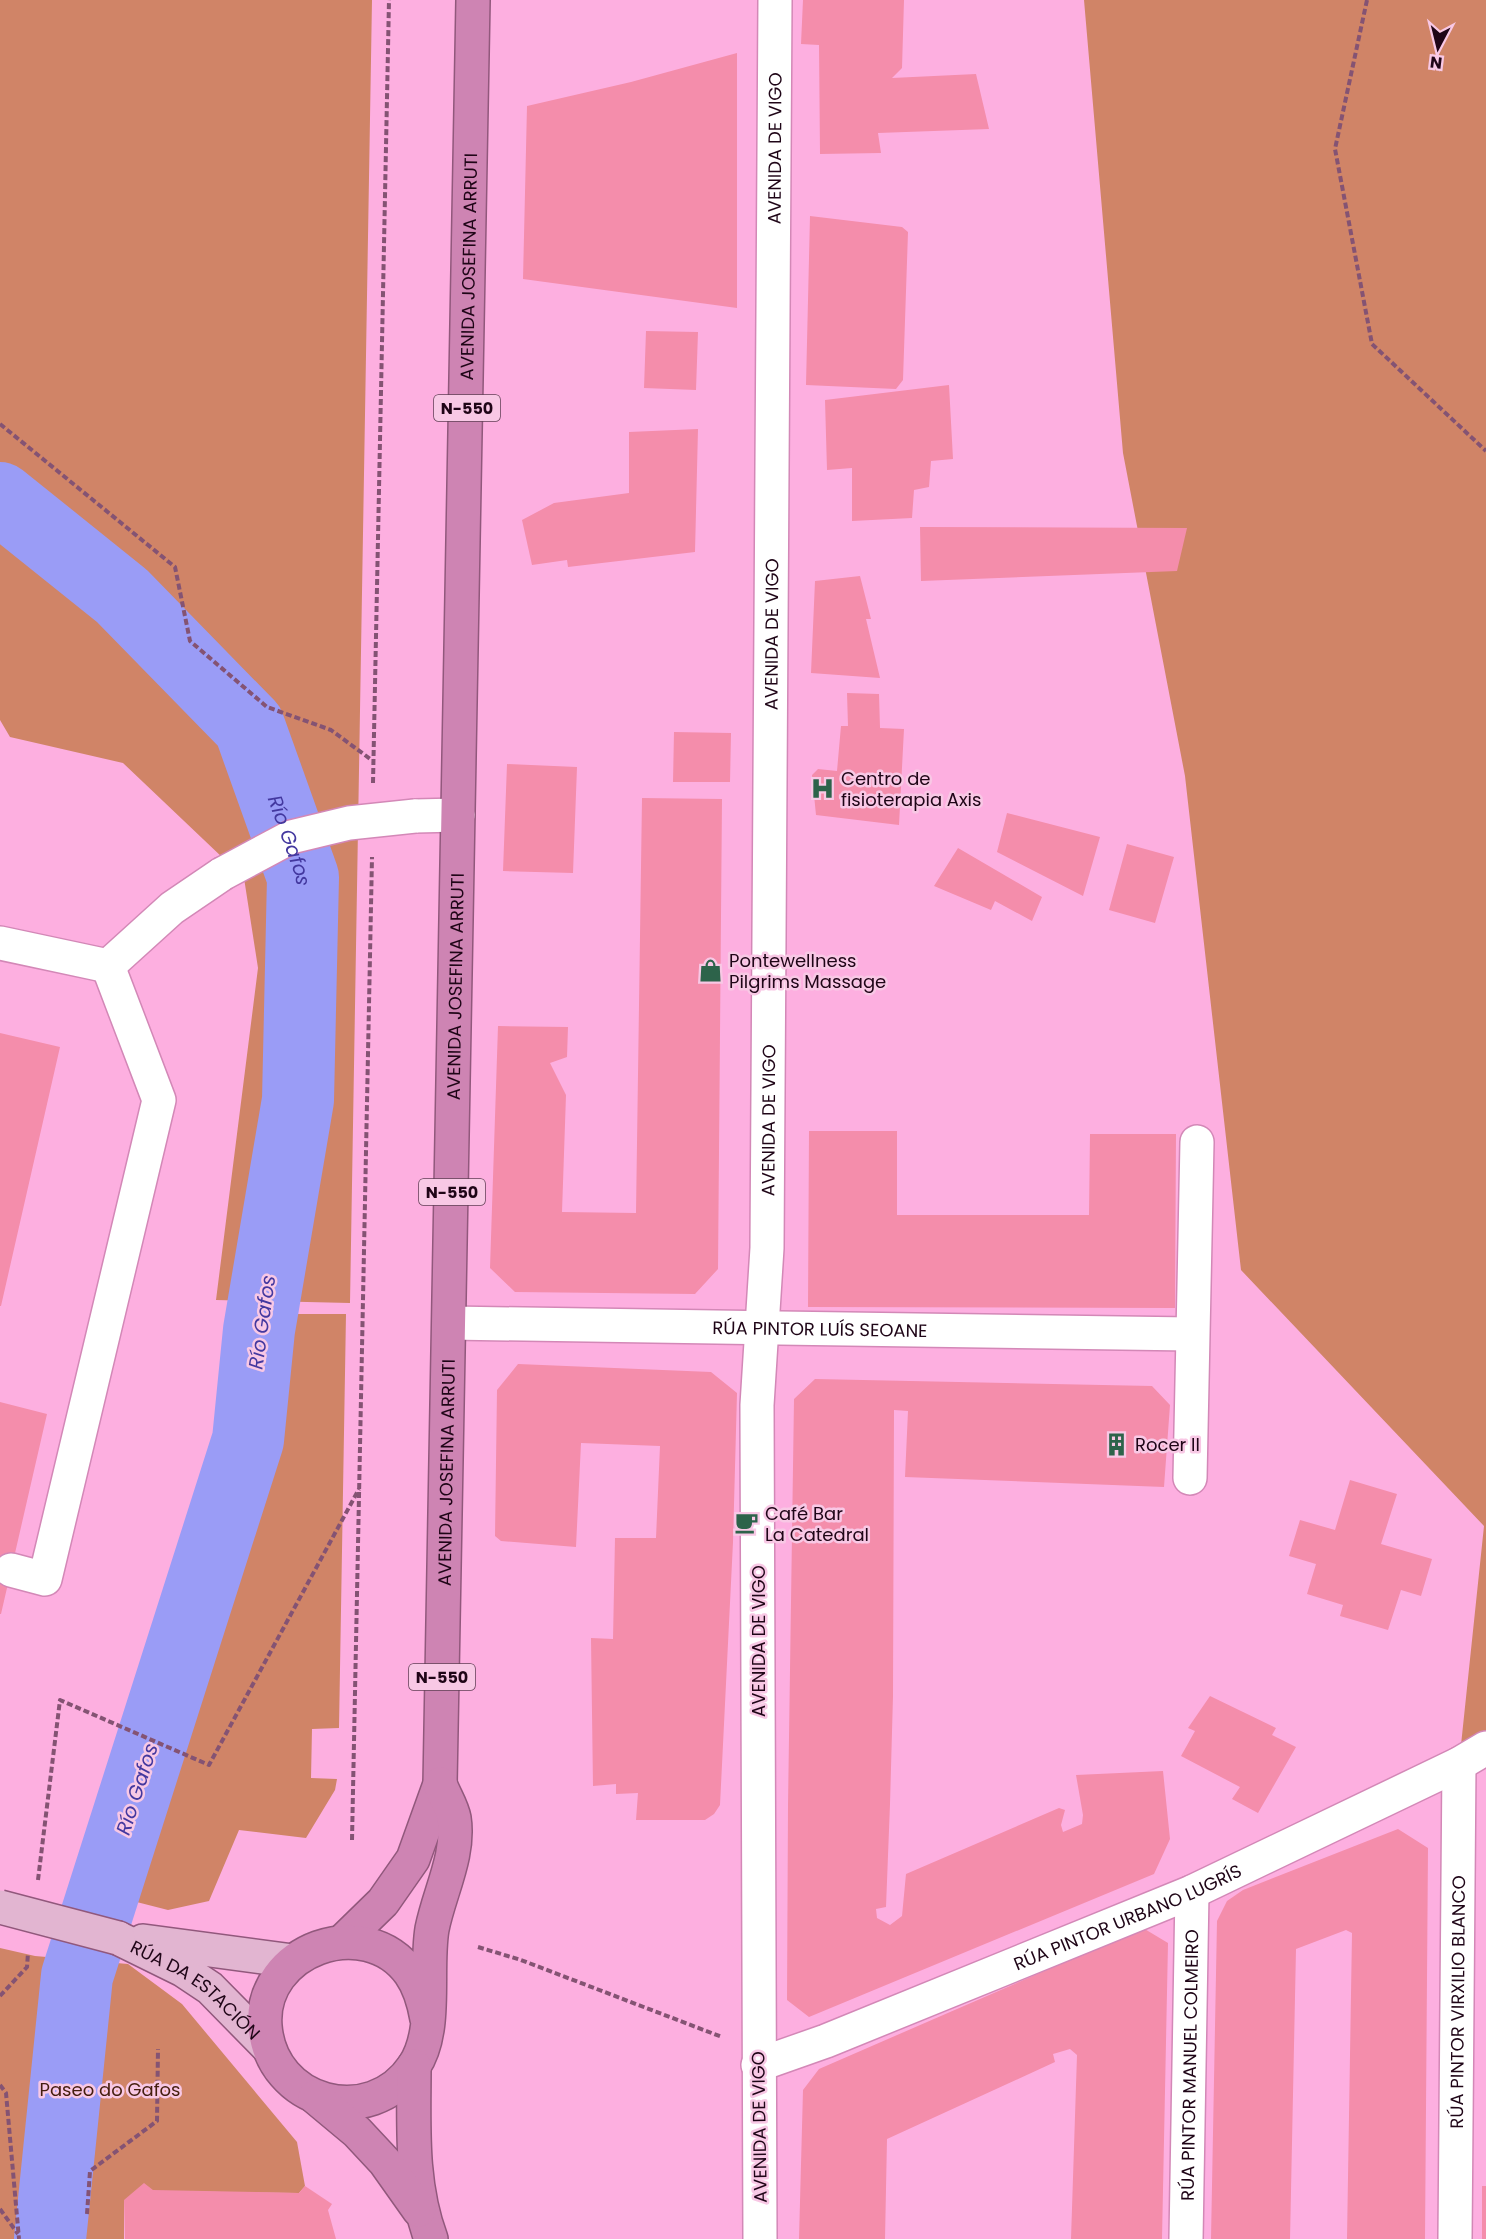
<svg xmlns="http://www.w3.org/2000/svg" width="1486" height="2239" font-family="Poppins,sans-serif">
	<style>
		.green { fill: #d08467 }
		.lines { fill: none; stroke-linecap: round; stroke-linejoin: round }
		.river { stroke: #9a9cf6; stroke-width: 72 }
		.building { fill: #f48dab }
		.minor-casing { stroke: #d388b7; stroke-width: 36 }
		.major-casing { stroke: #91587c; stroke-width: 36 }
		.highway-casing { stroke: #91587c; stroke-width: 36 }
		.path { stroke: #845373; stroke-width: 4; stroke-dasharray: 6 3; stroke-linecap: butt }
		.minor { stroke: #fff; stroke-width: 33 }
		.major { stroke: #e2b5d1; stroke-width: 33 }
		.highway { stroke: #ce84b3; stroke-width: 33 }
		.minor-bridge-casing { stroke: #d388b7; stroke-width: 36; stroke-linecap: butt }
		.major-bridge-casing { stroke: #91587c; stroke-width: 36; stroke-linecap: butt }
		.minor-bridge { stroke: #fff; stroke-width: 33 }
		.major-bridge { stroke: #e2b5d1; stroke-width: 33 }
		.labels { text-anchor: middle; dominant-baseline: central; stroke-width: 5; stroke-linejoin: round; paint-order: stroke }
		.shield { fill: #f8c8e5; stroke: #604055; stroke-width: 1.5 }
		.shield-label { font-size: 16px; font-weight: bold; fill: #1f0517 }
		.street-label { font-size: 18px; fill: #1f0517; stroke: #f8c8e5 }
		.poi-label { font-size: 18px; fill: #1f0517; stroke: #f8c8e5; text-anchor: start }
		.park-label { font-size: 18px; fill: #441e0e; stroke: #f8c8e5 }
		.water-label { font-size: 20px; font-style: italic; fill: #43389f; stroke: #f8c8e5 }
	</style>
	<rect width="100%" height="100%" fill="#fdafe0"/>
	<path class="green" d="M0 0H372L350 1303 216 1300 258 968 244 878 123 763 10 737 0 720Z
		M1084 0H1486V1747L1459 1764 1484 1526 1241 1270 1185 776 1123 453Z
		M271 1314H346L339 1728 312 1729 311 1778 337 1779 335 1790 306 1838 239 1830 209 1901 168 1910 117 1897 255 1466Z
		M0 1948 35 1956 128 1964 182 2004 297 2142 305 2186 299 2193 153 2191 124 2201V2239H0Z"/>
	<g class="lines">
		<path class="river" id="s1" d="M0 498 122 596 249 726 303 877 298 1100 259 1330 248 1440 77 1976 50 2239"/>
	</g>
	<path class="building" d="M803 0H904L902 68 892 78 976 74 989 129 878 133 881 153 820 154 819 45 801 44Z
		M737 53V308L523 279 527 106 631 82Z
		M810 216 902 227 908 232 903 380 896 389 806 385Z
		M646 331 698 332 696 390 644 388Z
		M949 385 953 459 931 461 929 487 914 490 912 518 852 521V468L827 470 825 400Z
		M698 429 695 552 568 567 567 560 532 565 522 520 554 503 629 493V432Z
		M920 527 1187 528 1177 571 921 581Z
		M860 576 871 619H866L880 678 811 673 815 581Z
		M847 693 879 694 880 728 904 729 899 825 816 815 812 775 818 769 837 771 841 726H848Z
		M674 732 731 733 730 782H673Z
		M507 764 577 767 573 873 503 871Z
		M642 798 722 799 718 1269 695 1294 515 1292 490 1268 498 1026 568 1027 567 1057 550 1063 566 1095 562 1212 636 1213Z
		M1007 813 1100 837 1083 896 997 852Z
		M1127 844 1174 857 1155 923 1109 910Z
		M958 848 1042 897 1032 921 995 901 991 910 934 886Z
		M0 1033 60 1047 1 1306H0Z
		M809 1131H897V1215H1089L1090 1134H1176L1175 1308 808 1307Z
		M518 1364 711 1372 737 1393 733 1542 720 1805 714 1814 705 1820H636L638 1793 616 1794V1784L593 1786 591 1638 613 1639 615 1538H656L660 1446 581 1443 576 1547 501 1541 495 1536 497 1390Z
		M815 1379 1152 1386 1170 1405 1164 1487 905 1477 908 1411 894 1410 893 1696 890 1804 886 1907 876 1909 877 1918 890 1925 902 1916 906 1874 1059 1808 1065 1810 1061 1825 1063 1832 1082 1824 1083 1815 1076 1775 1163 1771 1170 1839 1154 1874 809 2017 787 2000 788 1806 794 1399Z
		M0 1402 47 1414 1 1614H0Z
		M1350 1480 1397 1494 1381 1544 1432 1559 1421 1596 1401 1590 1388 1630 1340 1616 1343 1605 1307 1594 1316 1564 1289 1556 1300 1520 1335 1530Z
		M1210 1696 1276 1728 1272 1735 1296 1747 1258 1813 1232 1799 1240 1787 1181 1756 1195 1731 1188 1728Z
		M1398 1829 1428 1848 1425 2239H1347L1352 1933 1346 1930 1296 1949 1290 2239H1211L1217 1921 1227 1901 1243 1890Z
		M1143 1928 1168 1943 1162 2239H1071L1077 2055 1070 2049 1053 2054 1055 2062 887 2139 885 2239H799L803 2090 819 2069Z
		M144 2183 153 2190 299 2193 305 2186 332 2204 328 2210 336 2239H125L124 2200Z
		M1482 2186H1486V2239H1482Z"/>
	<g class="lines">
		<defs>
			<g id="minor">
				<path d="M415 816 458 815"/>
				<path d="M0 943 108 966"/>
				<path d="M108 966 172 908 222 874"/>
				<path id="s2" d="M450 1323 1191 1334"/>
				<path d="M1190 1478 1197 1142"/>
				<path d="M11 1570 45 1579 159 1100 108 966"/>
				<path id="s3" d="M758 2065 826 2041 1192 1892 1459 1764 1486 1748"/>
				<path id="s4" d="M760 2239 757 1405 767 1248 775 0"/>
				<path id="s5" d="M1186 2239 1192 1892"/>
				<path id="s6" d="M1455 2239 1459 1764"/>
			</g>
			<g id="major">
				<path id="s7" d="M118 1938 183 1970 210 1988 269 2048"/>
				<path d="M143 1941 293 1961"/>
			</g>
			<g id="highway">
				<path id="s8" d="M342 1942 383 1902 413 1859 440 1784 473 0"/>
				<path d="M427 2019C424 2002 420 1987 410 1973 365 1911 259 1950 265 2026 271 2104 370 2131 414 2066 438 2031 425 1970 432 1929 439 1893 460 1855 454 1818 452 1807 444 1795 440 1784"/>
				<path d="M414 2066C414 2124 410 2183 431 2239"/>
				<path d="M315 2097 357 2132 385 2162 419 2210"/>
			</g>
		</defs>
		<use href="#minor" class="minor-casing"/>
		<use href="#major" class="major-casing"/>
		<use href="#highway" class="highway-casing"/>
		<path class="path" d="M1367 0 1335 149 1372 344 1486 451
			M0 424 175 567 190 641 267 707 331 730 373 761
			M373 783 389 0
			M352 1840 372 857
			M38 1880 60 1700 209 1765 359 1489
			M478 1947 521 1960 722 2037
			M0 1996 27 1967 28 1953
			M0 2085 6 2093 19 2239
			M0 2209 18 2234
			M87 2214 90 2171 157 2121 158 2049"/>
		<use href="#minor" class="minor"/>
		<use href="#major" class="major"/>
		<use href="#highway" class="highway"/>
		<defs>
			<path id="minor-bridge" d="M222 874 291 837 349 823 415 816"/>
			<path id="major-bridge" d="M0 1907 118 1938"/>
		</defs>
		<use href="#minor-bridge" class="minor-bridge-casing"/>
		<use href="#major-bridge" class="major-bridge-casing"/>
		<use href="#minor-bridge" class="minor-bridge"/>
		<use href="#major-bridge" class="major-bridge"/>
	</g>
	<defs>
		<symbol id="hospital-bare" viewBox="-9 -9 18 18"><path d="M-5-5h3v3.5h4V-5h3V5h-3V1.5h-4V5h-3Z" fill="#2d634a" stroke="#f8c8e5" stroke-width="2.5" paint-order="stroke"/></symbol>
		<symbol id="shop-bare" viewBox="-9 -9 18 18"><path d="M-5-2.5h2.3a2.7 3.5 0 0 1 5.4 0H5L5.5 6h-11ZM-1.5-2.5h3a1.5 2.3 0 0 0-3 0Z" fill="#2d634a" stroke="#f8c8e5" stroke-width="2.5" paint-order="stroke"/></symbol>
		<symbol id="building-bare" viewBox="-9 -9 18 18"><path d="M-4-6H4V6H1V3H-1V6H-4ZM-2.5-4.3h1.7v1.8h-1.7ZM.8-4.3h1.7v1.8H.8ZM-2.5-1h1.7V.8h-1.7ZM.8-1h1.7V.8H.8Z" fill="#2d634a" stroke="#f8c8e5" stroke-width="2.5" paint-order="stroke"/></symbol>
		<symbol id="cafe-bare" viewBox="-9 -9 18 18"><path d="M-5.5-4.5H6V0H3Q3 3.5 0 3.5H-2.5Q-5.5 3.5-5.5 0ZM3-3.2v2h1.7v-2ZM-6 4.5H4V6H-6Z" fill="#2d634a" stroke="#f8c8e5" stroke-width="2.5" paint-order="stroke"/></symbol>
	</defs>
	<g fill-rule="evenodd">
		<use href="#hospital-bare" x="806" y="772" width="33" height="33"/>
		<use href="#shop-bare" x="694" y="954" width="33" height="33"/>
		<use href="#building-bare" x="1100" y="1428" width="33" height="33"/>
		<use href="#cafe-bare" x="730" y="1506" width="33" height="33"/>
	</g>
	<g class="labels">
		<g class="shield">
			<rect x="434" y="395" width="66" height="26" rx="4.5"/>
			<rect x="419" y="1179" width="66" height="26" rx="4.5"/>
			<rect x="409" y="1664" width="66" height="26" rx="4.5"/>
		</g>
		<g class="shield-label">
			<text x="467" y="408">N-550</text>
			<text x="452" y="1192">N-550</text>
			<text x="442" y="1677">N-550</text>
		</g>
		<g class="street-label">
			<text stroke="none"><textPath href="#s4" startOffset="2091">AVENIDA DE VIGO</textPath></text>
			<text stroke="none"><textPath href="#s8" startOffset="1707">AVENIDA JOSEFINA ARRUTI</textPath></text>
			<text stroke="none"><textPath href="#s4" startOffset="1605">AVENIDA DE VIGO</textPath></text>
			<text stroke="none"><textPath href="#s8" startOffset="987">AVENIDA JOSEFINA ARRUTI</textPath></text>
			<text stroke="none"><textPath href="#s4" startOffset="1119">AVENIDA DE VIGO</textPath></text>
			<text stroke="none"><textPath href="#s2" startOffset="370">RÚA PINTOR LUÍS SEOANE</textPath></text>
			<text stroke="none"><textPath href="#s8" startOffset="501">AVENIDA JOSEFINA ARRUTI</textPath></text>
			<text transform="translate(758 1641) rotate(-90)">AVENIDA DE VIGO</text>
			<text stroke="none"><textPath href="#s3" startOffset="398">RÚA PINTOR URBANO LUGRÍS</textPath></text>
			<text stroke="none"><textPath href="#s7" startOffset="94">RÚA DA ESTACIÓN</textPath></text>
			<text stroke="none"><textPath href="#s6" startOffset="237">RÚA PINTOR VIRXILIO BLANCO</textPath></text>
			<text stroke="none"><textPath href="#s5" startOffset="174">RÚA PINTOR MANUEL COLMEIRO</textPath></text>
			<text transform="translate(759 2127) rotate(-91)">AVENIDA DE VIGO</text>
		</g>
		<g class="poi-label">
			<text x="841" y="778">Centro de<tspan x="841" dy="21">fisioterapia Axis</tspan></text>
			<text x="729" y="960">Pontewellness<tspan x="729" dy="21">Pilgrims Massage</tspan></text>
			<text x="1135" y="1444">Rocer II</text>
			<text x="765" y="1513">Café Bar<tspan x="765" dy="21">La Catedral</tspan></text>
		</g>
		<g class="park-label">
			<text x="110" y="2089">Paseo do Gafos</text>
		</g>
		<g class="water-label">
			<text stroke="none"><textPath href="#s1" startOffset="460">Río Gafos</textPath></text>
			<text transform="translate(262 1322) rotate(-82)">Río Gafos</text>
			<text transform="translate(137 1789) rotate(-72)">Río Gafos</text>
		</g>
	</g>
	<g transform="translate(1438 48) rotate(187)" stroke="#f8c8e5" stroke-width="4.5" paint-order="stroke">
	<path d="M0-4.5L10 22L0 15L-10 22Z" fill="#1f0517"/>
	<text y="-9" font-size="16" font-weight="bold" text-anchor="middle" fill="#1f0517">N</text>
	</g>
</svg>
